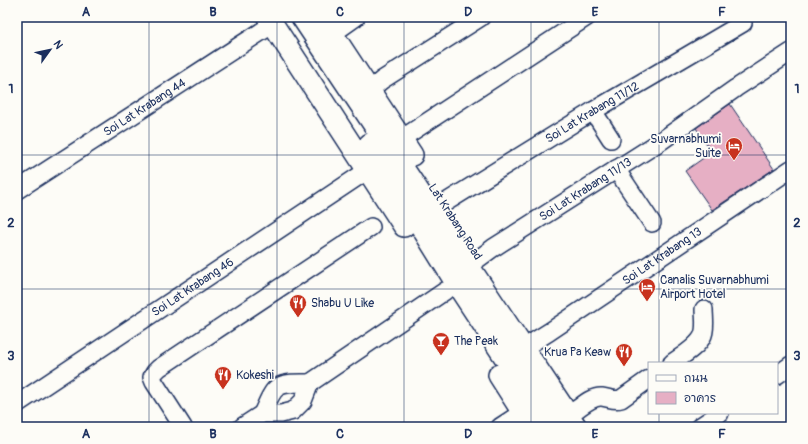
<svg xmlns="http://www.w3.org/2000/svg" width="808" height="444" font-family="Pangolin,'Playpen Sans Thai',sans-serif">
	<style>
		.building { fill: #e6afc4; stroke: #1b2f5e }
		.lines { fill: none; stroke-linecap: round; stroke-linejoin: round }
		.minor-casing { stroke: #1b2f5e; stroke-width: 20 }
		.major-casing { stroke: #1b2f5e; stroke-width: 24 }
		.minor { stroke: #fdfcf7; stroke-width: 17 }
		.major { stroke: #fdfcf7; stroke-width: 21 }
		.grid { fill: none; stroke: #1b2f5e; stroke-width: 1; stroke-opacity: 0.55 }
		.labels { text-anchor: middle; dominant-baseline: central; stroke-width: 3.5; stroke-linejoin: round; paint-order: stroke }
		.street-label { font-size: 12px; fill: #1b2f5e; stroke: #fdfcf7 }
		.poi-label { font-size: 12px; fill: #1b2f5e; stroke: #fdfcf7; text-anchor: start }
		.neatline { fill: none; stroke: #1b2f5e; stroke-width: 1.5 }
		.grid-label { font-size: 13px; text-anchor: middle; font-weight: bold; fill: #1b2f5e }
	</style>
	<rect width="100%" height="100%" fill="#fdfcf7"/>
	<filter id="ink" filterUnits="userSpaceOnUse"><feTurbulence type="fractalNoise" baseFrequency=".025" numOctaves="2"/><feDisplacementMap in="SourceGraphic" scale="8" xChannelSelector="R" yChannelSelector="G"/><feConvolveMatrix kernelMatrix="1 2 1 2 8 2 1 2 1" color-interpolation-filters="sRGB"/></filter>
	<g filter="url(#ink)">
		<path class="building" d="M730 104 774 169 712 210 685 171 712 152 696 128Z"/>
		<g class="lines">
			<defs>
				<g id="minor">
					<path d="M332 34 356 17"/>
					<path d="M370 90 382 80 481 17"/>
					<path d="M593 111 611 139"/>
					<path d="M401 139 587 17"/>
					<path d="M616 169 652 223"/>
					<path id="s1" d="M17 190 273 24"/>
					<path id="s2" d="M443 204 593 111 743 23"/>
					<path id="s3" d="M478 259 493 248 661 141 736 88 791 52"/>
					<path id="s4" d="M533 342 549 332 791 169"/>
					<path d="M672 363C682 356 699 346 703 335 706 327 704 317 704 309"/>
					<path d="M777 375 791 365"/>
					<path d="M310 383 445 291"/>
					<path id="s5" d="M17 404 368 170"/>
					<path d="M577 409C584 404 593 396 602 397 610 398 614 401 621 399L649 379"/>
					<path d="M262 414C266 406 271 391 278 387 286 382 301 383 310 383"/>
					<path d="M183 427 154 382 152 377 155 372 159 368 371 227"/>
					<path d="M242 427 262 414H281L293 411 303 401 310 383"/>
					<path d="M500 427 523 412"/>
					<path d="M699 427 720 413"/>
				</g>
				<path id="major" d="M268 17 404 226
					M302 17 576 427
					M321 17 412 155
					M370 144 458 286 551 427
					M499 375 532 427"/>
			</defs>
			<use href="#minor" class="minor-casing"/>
			<use href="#major" class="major-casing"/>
			<use href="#minor" class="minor"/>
			<use href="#major" class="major"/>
		</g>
	</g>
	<path class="grid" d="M149 17V427M277 17V427M404 17V427M531 17V427M659 17V363M17 155H791M17 289H791M659 413V427"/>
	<defs>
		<symbol id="hotel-pin" viewBox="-11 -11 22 30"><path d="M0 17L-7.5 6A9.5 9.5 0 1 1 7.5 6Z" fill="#c8321e" stroke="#fdfcf7"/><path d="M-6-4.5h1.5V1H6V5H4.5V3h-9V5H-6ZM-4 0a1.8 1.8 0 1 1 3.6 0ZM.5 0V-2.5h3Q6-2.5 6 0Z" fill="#fff"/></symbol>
		<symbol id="restaurant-pin" viewBox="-11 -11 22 30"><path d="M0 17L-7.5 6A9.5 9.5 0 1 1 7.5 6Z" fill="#c8321e" stroke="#fdfcf7"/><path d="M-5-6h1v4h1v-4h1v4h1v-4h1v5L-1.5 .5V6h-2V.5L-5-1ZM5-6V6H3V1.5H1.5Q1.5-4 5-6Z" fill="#fff"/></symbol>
		<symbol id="bar-pin" viewBox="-11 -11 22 30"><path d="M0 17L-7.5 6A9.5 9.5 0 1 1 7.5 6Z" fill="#c8321e" stroke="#fdfcf7"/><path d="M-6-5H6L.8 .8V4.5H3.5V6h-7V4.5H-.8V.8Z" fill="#fff"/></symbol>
	</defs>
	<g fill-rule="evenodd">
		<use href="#hotel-pin" x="724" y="136" width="20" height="27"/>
		<use href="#hotel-pin" x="637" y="277" width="20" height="27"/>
		<use href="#restaurant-pin" x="288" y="293" width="20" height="27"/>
		<use href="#bar-pin" x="431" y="331" width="20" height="27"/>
		<use href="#restaurant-pin" x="614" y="342" width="20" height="27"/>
		<use href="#restaurant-pin" x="213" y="365" width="20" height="27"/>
	</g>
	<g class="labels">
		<g class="street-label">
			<text stroke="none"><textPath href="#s1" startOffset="152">Soi Lat Krabang 44</textPath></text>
			<text stroke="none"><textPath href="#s2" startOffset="175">Soi Lat Krabang 11/12</textPath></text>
			<text stroke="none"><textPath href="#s3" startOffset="128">Soi Lat Krabang 11/13</textPath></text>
			<text transform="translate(455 222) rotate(57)">Lat Krabang Road</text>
			<text stroke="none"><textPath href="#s4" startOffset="155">Soi Lat Krabang 13</textPath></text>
			<text stroke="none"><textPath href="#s5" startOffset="211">Soi Lat Krabang 46</textPath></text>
		</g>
		<g class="poi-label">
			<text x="721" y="139" text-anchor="end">Suvarnabhumi<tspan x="721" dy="14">Suite</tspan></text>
			<text x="660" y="280">Canalis Suvarnabhumi<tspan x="660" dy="14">Airport Hotel</tspan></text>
			<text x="311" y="303">Shabu U Like</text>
			<text x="454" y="341">The Peak</text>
			<text x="611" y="352" text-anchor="end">Krua Pa Keaw</text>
			<text x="236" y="375">Kokeshi</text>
		</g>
	</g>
	<rect width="808" height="444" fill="none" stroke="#fdfcf7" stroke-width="44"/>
	<rect x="648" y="362" width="130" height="52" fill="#fdfcf7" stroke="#a3aaba"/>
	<rect x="656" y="375" width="20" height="6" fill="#fdfcf7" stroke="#a3aaba"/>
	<text x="684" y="382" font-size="12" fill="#1b2f5e">ถนน</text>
	<rect x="656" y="392" width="20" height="12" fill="#e6afc4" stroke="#a3aaba"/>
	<text x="684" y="402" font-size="12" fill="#1b2f5e">อาคาร</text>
	<g transform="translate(50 50) rotate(57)" stroke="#fdfcf7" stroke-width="3" paint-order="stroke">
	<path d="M0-3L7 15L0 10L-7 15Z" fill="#1b2f5e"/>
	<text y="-6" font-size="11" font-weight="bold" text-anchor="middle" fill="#1b2f5e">N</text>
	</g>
	<rect x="22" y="22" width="764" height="400" class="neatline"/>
	<g class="grid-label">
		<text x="86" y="16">A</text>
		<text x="213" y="16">B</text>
		<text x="340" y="16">C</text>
		<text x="468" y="16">D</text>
		<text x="595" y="16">E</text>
		<text x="722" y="16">F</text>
		<text x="11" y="93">1</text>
		<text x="797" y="93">1</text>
		<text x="11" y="227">2</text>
		<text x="797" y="227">2</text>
		<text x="11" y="360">3</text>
		<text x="797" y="360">3</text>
		<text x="86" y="438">A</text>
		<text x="213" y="438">B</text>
		<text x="340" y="438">C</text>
		<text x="468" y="438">D</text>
		<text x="595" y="438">E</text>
		<text x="722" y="438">F</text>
	</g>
</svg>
